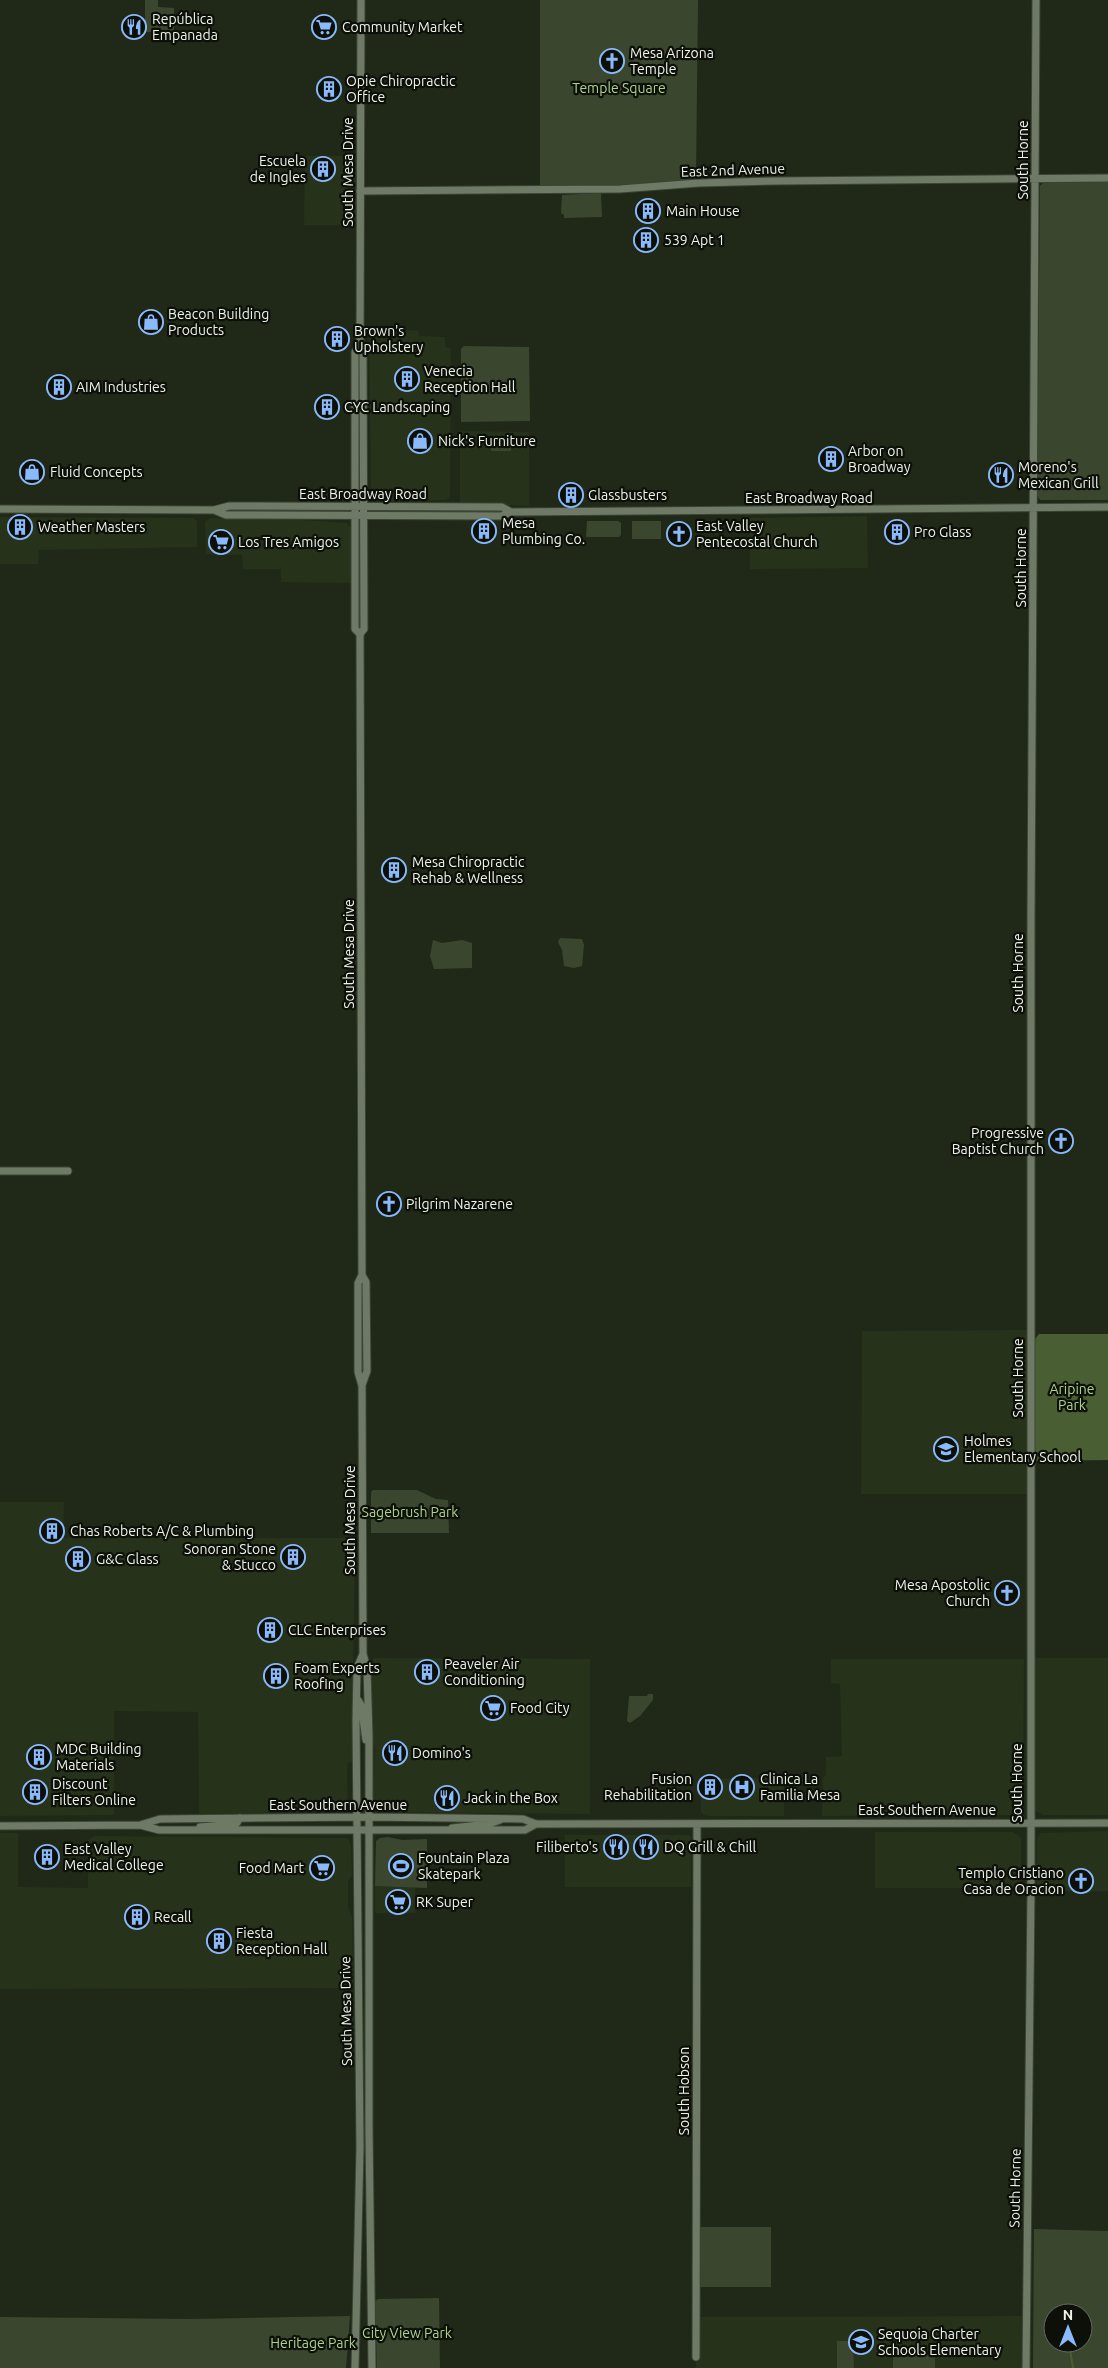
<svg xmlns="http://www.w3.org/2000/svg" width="1108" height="2368" font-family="Ubuntu,sans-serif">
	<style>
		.built { fill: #26321a }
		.green { fill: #3a462d; fill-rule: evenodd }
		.water { fill: #495f33 }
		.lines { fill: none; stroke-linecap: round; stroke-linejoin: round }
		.stream { stroke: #495f33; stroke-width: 2 }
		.secondary-casing { stroke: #3c4435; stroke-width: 9 }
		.secondary { stroke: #6f7a66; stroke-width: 7 }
		.labels { text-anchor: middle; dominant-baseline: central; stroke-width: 4.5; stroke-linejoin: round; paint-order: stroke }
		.poi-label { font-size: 14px; fill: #eef4e8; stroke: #0c1009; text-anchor: start }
		.park-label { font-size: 14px; fill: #afd38c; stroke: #0c1009 }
		.street-label { font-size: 14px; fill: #eef4e8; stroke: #0c1009 }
	</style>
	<rect width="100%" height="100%" fill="#202918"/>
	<path class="built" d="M305 156H360V225H304Z
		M418 330 419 336 445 337V347L451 348 450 498 445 500 375 501 371 496 369 332Z
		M460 431 529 432V506L460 503Z
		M867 516 868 568 750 569 749 518Z
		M0 517 193 518 197 521V547L39 550 38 564H0Z
		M210 518 283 519 347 523 351 528 352 583 281 582V569H243L242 555 206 554 205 522Z
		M1031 1330 1030 1494H861L862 1331Z
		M0 1502H64L63 1538H355L352 1762 348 1763 347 1770 348 1806 346 1809H339L320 1805 319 1808 303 1809V1812L199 1814 198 1712 114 1711V1815L0 1816Z
		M374 1658 590 1659V1814L377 1812 373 1806 375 1749 372 1735 370 1683 371 1662Z
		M1034 1658H1108V1815H1044L1035 1811Z
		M831 1659H1024L1023 1813 1017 1815 822 1816 823 1778 826 1775V1757L842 1756 840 1684 831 1683Z
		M784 1778V1816H709L704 1815 701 1812V1779Z
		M1108 1831V1891H1037V1840L1040 1833Z
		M875 1832H1013L1021 1838V1888H875Z
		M0 1833H18V1887L88 1888V1840L95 1836 348 1838 351 1845 352 1875 348 1881V1906L352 1917 353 1988 0 1989Z
		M565 1835H689L691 1837V1887H565Z
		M375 1886H415V1913H375Z
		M1027 2316 1026 2368H696V2317Z"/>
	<path class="green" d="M145 0H158V7L174 8V32H145Z
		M540 0H698L696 179 643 186H540Z
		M1108 181V500H1040L1037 495 1040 186 1044 182Z
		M601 193 602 217 564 218V215L561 213 562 195Z
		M464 346 529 347 530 421 461 422V349Z
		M489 439H511V451H491V448H488Z
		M587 521H618L621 523V535L619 537H586Z
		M632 521H661V539H632Z
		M560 938 582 939 584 945 582 966 574 968 564 966 562 950 558 942Z
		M433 940 442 943 462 940 472 943V968L434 969 430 956Z
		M373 1490H417L436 1499 448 1500 449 1533H371V1492Z
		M648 1694H653V1700L640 1716 630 1723 627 1721 629 1696H647Z
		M388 1837 402 1840 427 1839V1888L375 1886 376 1841 380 1838Z
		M696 2227H771V2287H696Z
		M1034 2229 1108 2231V2368H1033ZM1053 2313H1083V2343H1053Z
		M439 2298 440 2368H377L375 2301 378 2299Z
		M350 2316 346 2368H0V2317L192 2319Z
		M837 2341H853L854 2368H837Z
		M913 2355H935V2368H893V2357H913Z"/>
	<path class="water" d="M1039 1334H1108V1460L1035 1461V1339Z"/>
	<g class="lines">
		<path class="stream" d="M1069 2343 1073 2368"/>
		<defs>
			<path id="secondary" d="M361 0 360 345 363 352 364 629 360 634 362 1275 358 1283V1372L362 1386 363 1654 367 1668 369 1736V2131L372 2368
				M360 191 620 189 699 183 776 181 1108 178
				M360 345 355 352V629L360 634
				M0 509 214 510 229 506 502 507 511 512
				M214 510 226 515H237L501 516 511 512 1108 507
				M0 1171H68
				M362 1275 366 1282 367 1371 362 1385
				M358 1700 361 1705 366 1740
				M140 1825 160 1819 369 1817 523 1819 536 1824 1108 1823
				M0 1826 140 1825 159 1830H525L536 1824
				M200 1827 236 1824 240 1818
				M452 1828 489 1824 500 1820
				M696 2357 697 1824
				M355 2368 360 2148 356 1720 357 1668 363 1654
				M1026 2368 1031 1891V920L1036 0"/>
		</defs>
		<use href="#secondary" class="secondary-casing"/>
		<use href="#secondary" class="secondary"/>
	</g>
	<defs>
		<symbol id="restaurant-ring" viewBox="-11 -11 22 22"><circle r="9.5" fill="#0c1009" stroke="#8abafc" stroke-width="1.5"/><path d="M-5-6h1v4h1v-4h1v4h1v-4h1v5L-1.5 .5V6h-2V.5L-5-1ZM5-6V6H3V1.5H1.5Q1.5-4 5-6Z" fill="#8abafc"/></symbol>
		<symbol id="supermarket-ring" viewBox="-11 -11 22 22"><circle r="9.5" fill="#0c1009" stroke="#8abafc" stroke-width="1.5"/><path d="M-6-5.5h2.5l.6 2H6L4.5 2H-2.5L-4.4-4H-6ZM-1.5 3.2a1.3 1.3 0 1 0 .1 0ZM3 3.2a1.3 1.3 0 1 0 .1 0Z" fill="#8abafc"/></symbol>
		<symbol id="church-ring" viewBox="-11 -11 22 22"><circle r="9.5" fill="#0c1009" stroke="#8abafc" stroke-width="1.5"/><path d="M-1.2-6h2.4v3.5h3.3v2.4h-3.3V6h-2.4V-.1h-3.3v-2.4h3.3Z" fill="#8abafc"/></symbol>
		<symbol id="building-ring" viewBox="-11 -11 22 22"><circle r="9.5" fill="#0c1009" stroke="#8abafc" stroke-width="1.5"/><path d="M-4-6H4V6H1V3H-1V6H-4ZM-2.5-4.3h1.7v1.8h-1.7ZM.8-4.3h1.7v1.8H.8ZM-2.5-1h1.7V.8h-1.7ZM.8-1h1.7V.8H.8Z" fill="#8abafc"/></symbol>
		<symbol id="shop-ring" viewBox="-11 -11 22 22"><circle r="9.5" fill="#0c1009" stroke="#8abafc" stroke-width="1.5"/><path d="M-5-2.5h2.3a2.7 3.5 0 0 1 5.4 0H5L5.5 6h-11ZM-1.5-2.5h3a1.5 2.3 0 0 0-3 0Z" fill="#8abafc"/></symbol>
		<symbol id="school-ring" viewBox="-11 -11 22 22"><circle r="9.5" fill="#0c1009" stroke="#8abafc" stroke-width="1.5"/><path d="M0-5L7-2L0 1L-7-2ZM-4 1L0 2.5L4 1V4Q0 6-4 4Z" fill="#8abafc"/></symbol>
		<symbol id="hospital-ring" viewBox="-11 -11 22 22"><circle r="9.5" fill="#0c1009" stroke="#8abafc" stroke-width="1.5"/><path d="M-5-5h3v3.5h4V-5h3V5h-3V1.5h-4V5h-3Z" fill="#8abafc"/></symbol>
		<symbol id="stadium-ring" viewBox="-11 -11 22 22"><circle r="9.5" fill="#0c1009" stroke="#8abafc" stroke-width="1.5"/><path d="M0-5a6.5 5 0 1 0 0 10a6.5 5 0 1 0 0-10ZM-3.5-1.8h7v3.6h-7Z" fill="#8abafc"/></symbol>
	</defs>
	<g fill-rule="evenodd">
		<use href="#restaurant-ring" x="120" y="13" width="28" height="28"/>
		<use href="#supermarket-ring" x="310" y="13" width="28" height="28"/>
		<use href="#church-ring" x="598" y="47" width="28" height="28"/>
		<use href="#building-ring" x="315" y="75" width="28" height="28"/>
		<use href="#building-ring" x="309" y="155" width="28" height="28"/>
		<use href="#building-ring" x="634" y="197" width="28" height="28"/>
		<use href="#building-ring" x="632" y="226" width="28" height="28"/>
		<use href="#shop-ring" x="137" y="308" width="28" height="28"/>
		<use href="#building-ring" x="323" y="325" width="28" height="28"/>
		<use href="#building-ring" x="393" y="365" width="28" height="28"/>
		<use href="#building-ring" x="45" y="373" width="28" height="28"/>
		<use href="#building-ring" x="313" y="393" width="28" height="28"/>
		<use href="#shop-ring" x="406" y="427" width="28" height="28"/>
		<use href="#building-ring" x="817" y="445" width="28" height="28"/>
		<use href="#shop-ring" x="18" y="458" width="28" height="28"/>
		<use href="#restaurant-ring" x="987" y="461" width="28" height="28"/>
		<use href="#building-ring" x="557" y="481" width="28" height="28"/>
		<use href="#building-ring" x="6" y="513" width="28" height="28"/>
		<use href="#building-ring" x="470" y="517" width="28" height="28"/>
		<use href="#building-ring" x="883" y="518" width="28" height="28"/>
		<use href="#church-ring" x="665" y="520" width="28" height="28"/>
		<use href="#supermarket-ring" x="207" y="528" width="28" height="28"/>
		<use href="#building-ring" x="380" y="856" width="28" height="28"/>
		<use href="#church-ring" x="1047" y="1127" width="28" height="28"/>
		<use href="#church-ring" x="375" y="1190" width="28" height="28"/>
		<use href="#school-ring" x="932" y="1435" width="28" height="28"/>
		<use href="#building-ring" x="38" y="1517" width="28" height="28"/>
		<use href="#building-ring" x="279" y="1543" width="28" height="28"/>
		<use href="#building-ring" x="64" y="1545" width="28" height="28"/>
		<use href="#church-ring" x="993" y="1579" width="28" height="28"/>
		<use href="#building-ring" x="256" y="1616" width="28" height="28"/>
		<use href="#building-ring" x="413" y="1658" width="28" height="28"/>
		<use href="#building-ring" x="262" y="1662" width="28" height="28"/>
		<use href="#supermarket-ring" x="479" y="1694" width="28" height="28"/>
		<use href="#restaurant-ring" x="381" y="1739" width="28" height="28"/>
		<use href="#building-ring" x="25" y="1743" width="28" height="28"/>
		<use href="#building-ring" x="696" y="1773" width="28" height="28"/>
		<use href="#hospital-ring" x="728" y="1773" width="28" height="28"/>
		<use href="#building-ring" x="21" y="1778" width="28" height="28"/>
		<use href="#restaurant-ring" x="433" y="1784" width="28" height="28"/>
		<use href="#restaurant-ring" x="602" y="1833" width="28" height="28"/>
		<use href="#restaurant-ring" x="632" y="1833" width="28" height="28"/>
		<use href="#building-ring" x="33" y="1843" width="28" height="28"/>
		<use href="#stadium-ring" x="387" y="1852" width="28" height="28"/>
		<use href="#supermarket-ring" x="308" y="1854" width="28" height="28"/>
		<use href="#church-ring" x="1067" y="1867" width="28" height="28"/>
		<use href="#supermarket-ring" x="384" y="1888" width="28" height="28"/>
		<use href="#building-ring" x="123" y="1903" width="28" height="28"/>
		<use href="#building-ring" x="205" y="1927" width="28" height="28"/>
		<use href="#school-ring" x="847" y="2328" width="28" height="28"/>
	</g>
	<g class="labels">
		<g class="poi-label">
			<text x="152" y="19">República<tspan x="152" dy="16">Empanada</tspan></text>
			<text x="342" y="27">Community Market</text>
			<text x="630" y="53">Mesa Arizona<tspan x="630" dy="16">Temple</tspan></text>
			<text x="346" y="81">Opie Chiropractic<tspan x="346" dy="16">Office</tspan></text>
			<text x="306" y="161" text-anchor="end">Escuela<tspan x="306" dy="16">de Ingles</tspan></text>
			<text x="666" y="211">Main House</text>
			<text x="664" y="240">539 Apt 1</text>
			<text x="168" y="314">Beacon Building<tspan x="168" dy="16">Products</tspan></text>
			<text x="354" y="331">Brown's<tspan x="354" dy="16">Upholstery</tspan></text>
			<text x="424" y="371">Venecia<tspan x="424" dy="16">Reception Hall</tspan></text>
			<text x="76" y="387">AIM Industries</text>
			<text x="344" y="407">CYC Landscaping</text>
			<text x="438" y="441">Nick's Furniture</text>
			<text x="848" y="451">Arbor on<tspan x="848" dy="16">Broadway</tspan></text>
			<text x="1018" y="467">Moreno's<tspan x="1018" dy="16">Mexican Grill</tspan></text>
			<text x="50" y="472">Fluid Concepts</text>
			<text x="588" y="495">Glassbusters</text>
			<text x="502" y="523">Mesa<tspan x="502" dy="16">Plumbing Co.</tspan></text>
			<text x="696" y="526">East Valley<tspan x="696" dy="16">Pentecostal Church</tspan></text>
			<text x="38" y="527">Weather Masters</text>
			<text x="914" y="532">Pro Glass</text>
			<text x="238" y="542">Los Tres Amigos</text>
			<text x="412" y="862">Mesa Chiropractic<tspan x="412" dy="16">Rehab &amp; Wellness</tspan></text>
			<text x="1044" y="1133" text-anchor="end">Progressive<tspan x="1044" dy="16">Baptist Church</tspan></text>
			<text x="406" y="1204">Pilgrim Nazarene</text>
			<text x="964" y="1441">Holmes<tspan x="964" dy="16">Elementary School</tspan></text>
			<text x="70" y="1531">Chas Roberts A/C &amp; Plumbing</text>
			<text x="276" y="1549" text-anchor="end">Sonoran Stone<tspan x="276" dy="16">&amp; Stucco</tspan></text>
			<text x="96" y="1559">G&amp;C Glass</text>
			<text x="990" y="1585" text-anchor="end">Mesa Apostolic<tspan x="990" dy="16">Church</tspan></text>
			<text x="288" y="1630">CLC Enterprises</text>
			<text x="444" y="1664">Peaveler Air<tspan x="444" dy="16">Conditioning</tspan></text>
			<text x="294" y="1668">Foam Experts<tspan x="294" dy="16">Roofing</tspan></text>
			<text x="510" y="1708">Food City</text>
			<text x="56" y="1749">MDC Building<tspan x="56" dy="16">Materials</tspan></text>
			<text x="412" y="1753">Domino's</text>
			<text x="692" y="1779" text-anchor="end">Fusion<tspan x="692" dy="16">Rehabilitation</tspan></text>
			<text x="760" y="1779">Clinica La<tspan x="760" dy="16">Familia Mesa</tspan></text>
			<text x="52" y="1784">Discount<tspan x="52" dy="16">Filters Online</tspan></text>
			<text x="464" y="1798">Jack in the Box</text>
			<text x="598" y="1847" text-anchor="end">Filiberto's</text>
			<text x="664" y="1847">DQ Grill &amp; Chill</text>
			<text x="64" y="1849">East Valley<tspan x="64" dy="16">Medical College</tspan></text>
			<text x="418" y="1858">Fountain Plaza<tspan x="418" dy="16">Skatepark</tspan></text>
			<text x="304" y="1868" text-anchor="end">Food Mart</text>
			<text x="1064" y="1873" text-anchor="end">Templo Cristiano<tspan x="1064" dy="16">Casa de Oracion</tspan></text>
			<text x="416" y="1902">RK Super</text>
			<text x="154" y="1917">Recall</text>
			<text x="236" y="1933">Fiesta<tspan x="236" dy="16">Reception Hall</tspan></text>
			<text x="878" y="2334">Sequoia Charter<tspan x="878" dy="16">Schools Elementary</tspan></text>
		</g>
		<g class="park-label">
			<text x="619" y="88">Temple Square</text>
			<text x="1072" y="1389">Aripine<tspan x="1072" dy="16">Park</tspan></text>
			<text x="410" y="1512">Sagebrush Park</text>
			<text x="407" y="2333">City View Park</text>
			<text x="313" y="2343">Heritage Park</text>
		</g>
		<g class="street-label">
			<text transform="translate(1023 160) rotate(-90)">South Horne</text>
			<text transform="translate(733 170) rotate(-2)">East 2nd Avenue</text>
			<text transform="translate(348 172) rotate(-90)">South Mesa Drive</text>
			<text x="363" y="494">East Broadway Road</text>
			<text x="809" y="498">East Broadway Road</text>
			<text transform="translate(1021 568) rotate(-90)">South Horne</text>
			<text transform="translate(349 954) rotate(-90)">South Mesa Drive</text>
			<text transform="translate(1018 973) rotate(-90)">South Horne</text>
			<text transform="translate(1018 1378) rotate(-90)">South Horne</text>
			<text transform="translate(350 1520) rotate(-90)">South Mesa Drive</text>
			<text transform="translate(1017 1783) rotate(-90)">South Horne</text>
			<text x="338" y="1805">East Southern Avenue</text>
			<text x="927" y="1810">East Southern Avenue</text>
			<text transform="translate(346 2011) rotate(-91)">South Mesa Drive</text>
			<text transform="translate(684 2091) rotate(-90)">South Hobson</text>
			<text transform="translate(1015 2188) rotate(-89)">South Horne</text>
		</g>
	</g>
	<g transform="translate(1068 2328)"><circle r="24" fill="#0c1009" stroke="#666b62"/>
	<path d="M0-4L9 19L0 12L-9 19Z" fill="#8abafc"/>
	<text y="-8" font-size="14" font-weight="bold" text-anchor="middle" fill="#eef4e8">N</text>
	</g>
</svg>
